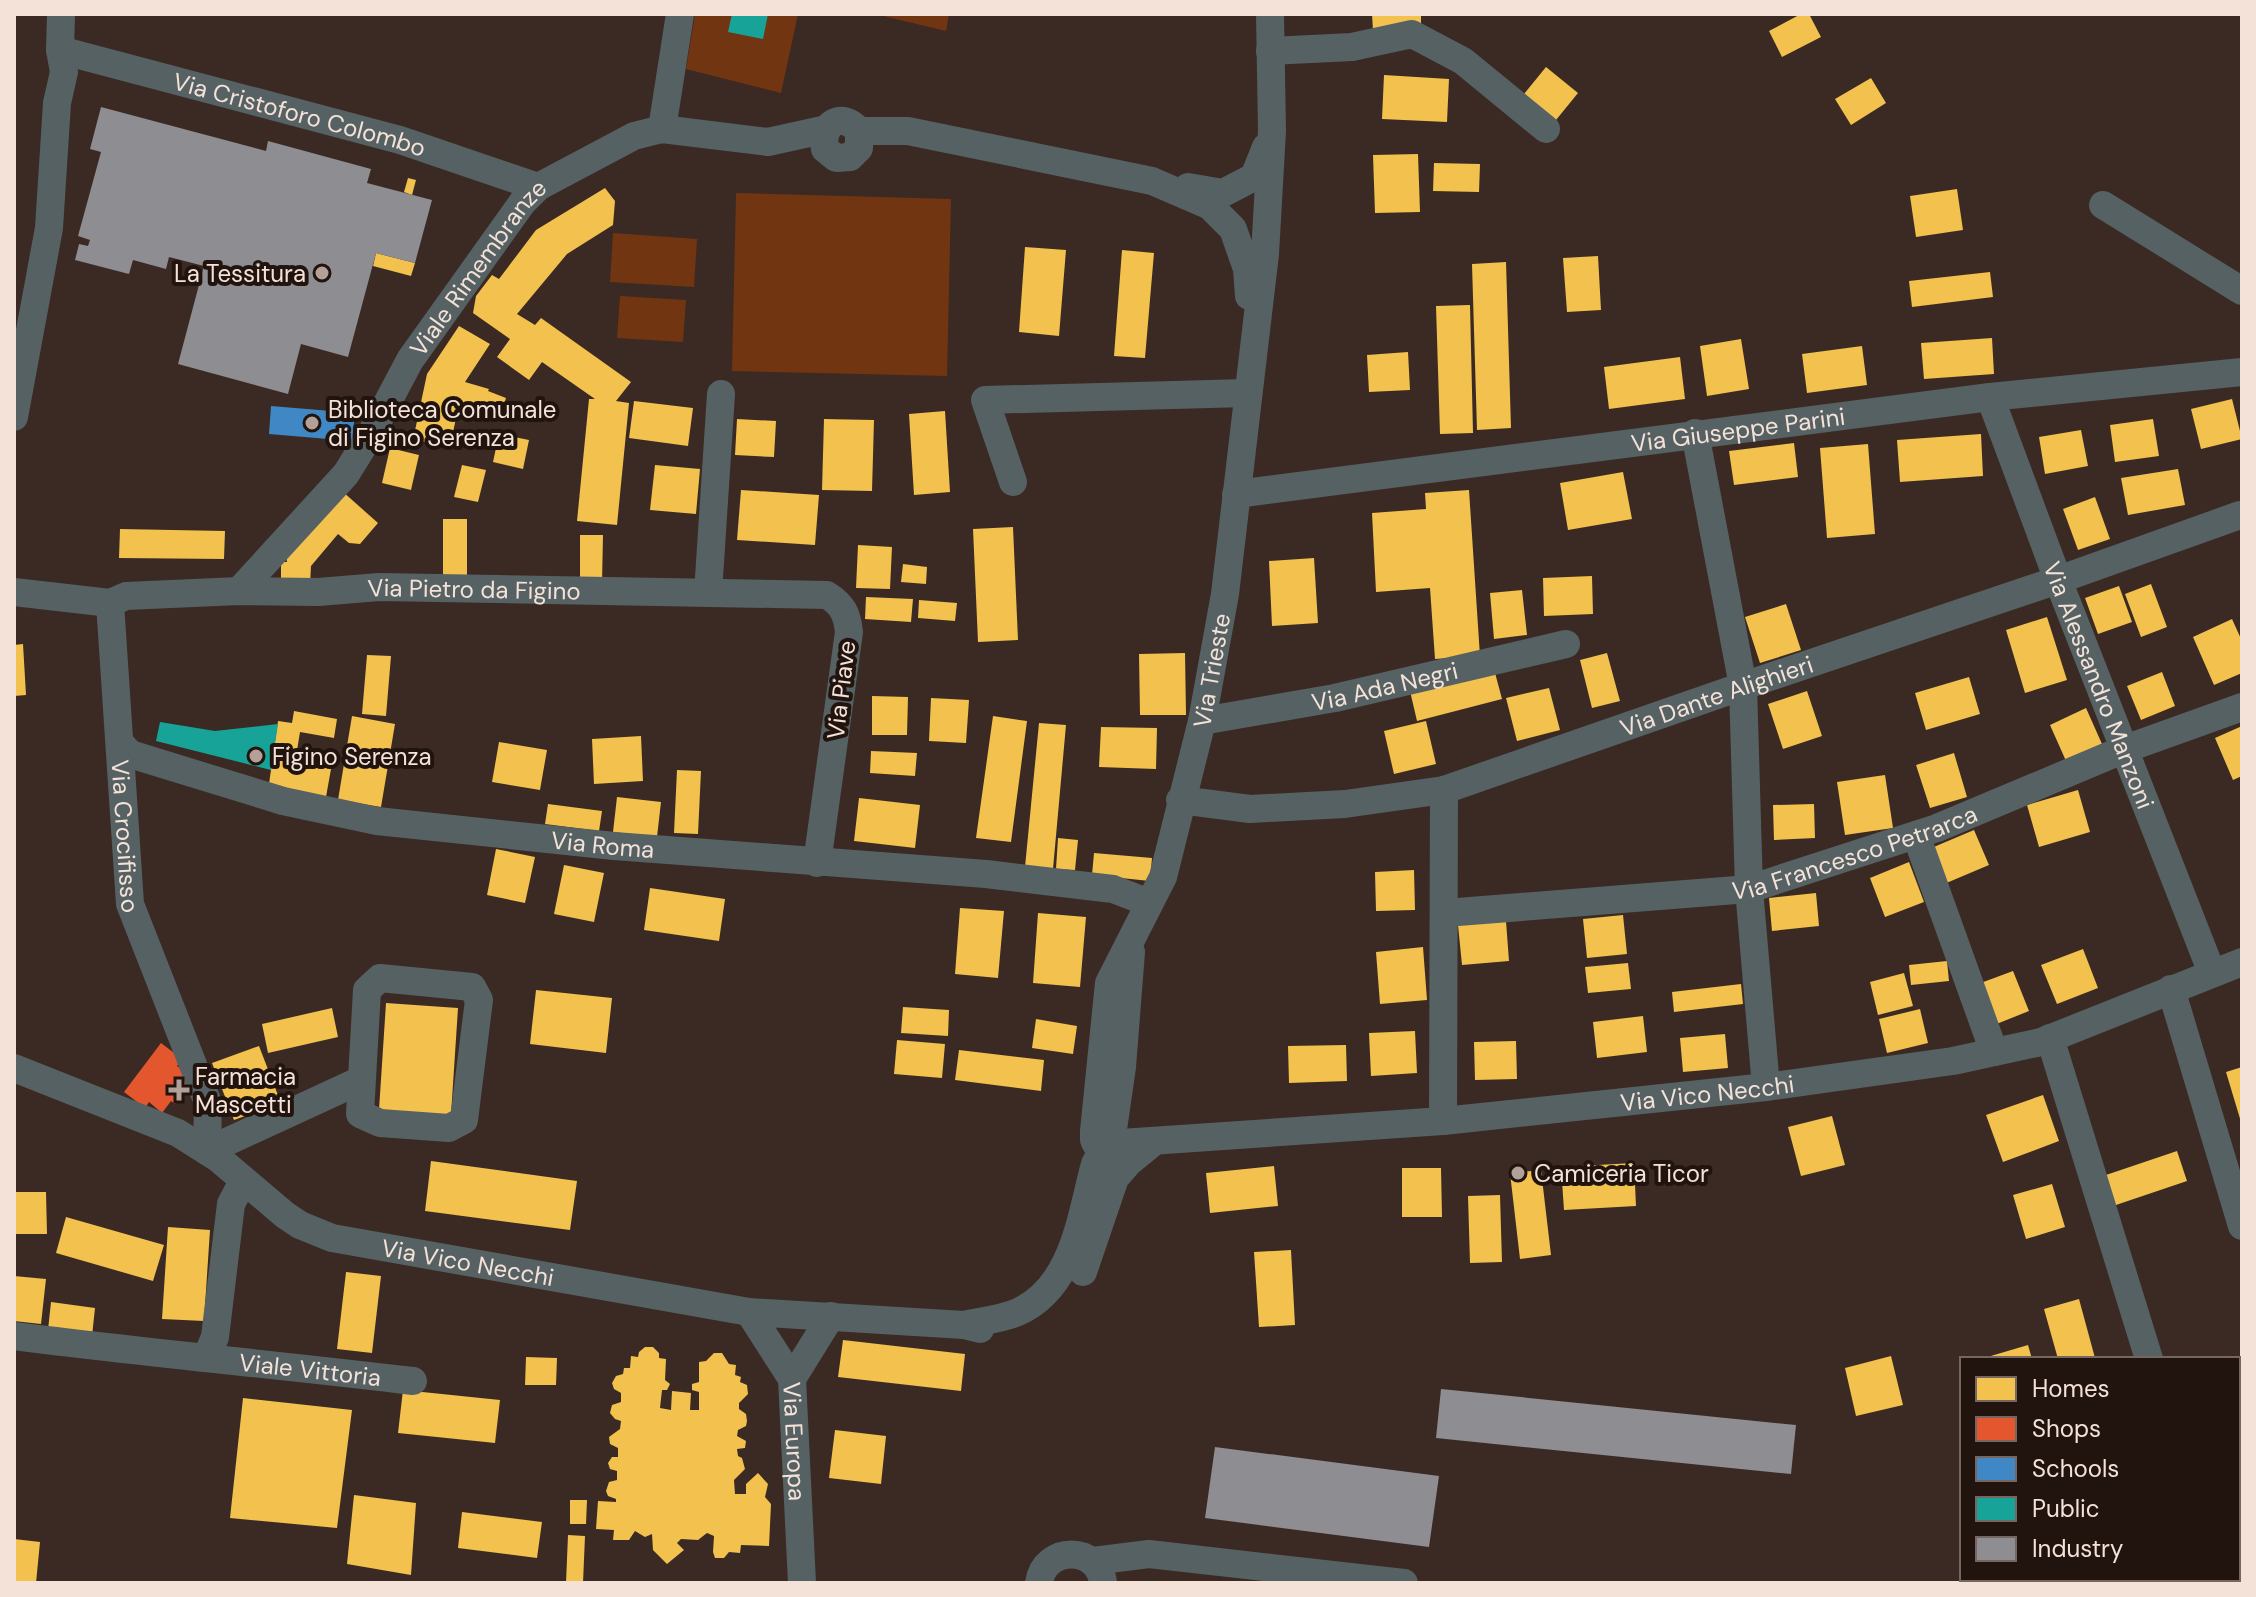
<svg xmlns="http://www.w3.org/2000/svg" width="2256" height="1597" font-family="'DM Sans',sans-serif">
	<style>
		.green { fill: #723511 }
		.homes { fill: #f2c14e }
		.shops { fill: #e4572e }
		.schools { fill: #3f88c5 }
		.public { fill: #17a398 }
		.industry { fill: #8d8d92 }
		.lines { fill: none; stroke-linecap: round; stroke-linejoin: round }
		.minor { stroke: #566163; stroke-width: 28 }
		.poi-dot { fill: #b3a199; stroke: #21140e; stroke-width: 3 }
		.labels { text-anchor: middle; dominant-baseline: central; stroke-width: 8; stroke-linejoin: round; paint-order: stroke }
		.street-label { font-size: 24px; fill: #f4e1d8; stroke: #21140e }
		.poi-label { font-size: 24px; fill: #f4e1d8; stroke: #21140e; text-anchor: start }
	</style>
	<rect width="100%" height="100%" fill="#3a2a23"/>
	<path class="green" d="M695 14H798L781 93 686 69Z
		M875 14H949L946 31Z
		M736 193 951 199 947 376 732 371Z
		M613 233 697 239 694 287 610 282Z
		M620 296 686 300 683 342 617 338Z"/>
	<path class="homes" d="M1372 14H1421V28L1373 31Z
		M1801 14H1809L1821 37 1782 57 1769 31Z
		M1546 67 1578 93 1556 120 1524 94Z
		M1384 75 1449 79 1447 122 1382 119Z
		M1871 78 1886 103 1851 125 1835 99Z
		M1418 154 1420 212 1375 213 1373 155Z
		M1434 163 1480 164 1479 192 1433 191Z
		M408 178 416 180 412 195 404 192Z
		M605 188 615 201 613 225 567 254 517 314 535 325 541 318 631 382 616 401 629 403 617 525 577 521 589 399H595L542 362 529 380 497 357 510 339 473 313 476 296 492 275 499 279 536 230Z
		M1957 189 1963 230 1916 237 1910 196Z
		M1025 247 1066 250 1059 336 1019 332Z
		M1122 250 1154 253 1145 358 1114 356Z
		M376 253 415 263 411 276 373 266Z
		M1598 256 1601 310 1567 312 1563 258Z
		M1506 262 1511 428 1477 430 1472 264Z
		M1990 272 1993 297 1912 307 1909 281Z
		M1470 305 1473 433 1440 434 1436 306Z
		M459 326 490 344 465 382 489 389 488 391 506 398 500 418 458 409 450 446 413 440 427 374Z
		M1992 338 1994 374 1924 379 1921 343Z
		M1741 339 1749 389 1707 396 1700 346Z
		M1862 346 1867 385 1807 393 1802 354Z
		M1408 352 1410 390 1369 392 1367 355Z
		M1680 357 1685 399 1609 409 1604 367Z
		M2232 399 2242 439 2201 449 2191 409Z
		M634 401 693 408 688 446 629 438Z
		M945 411 950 492 914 495 909 414Z
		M737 419 776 421 774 457 735 455Z
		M824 419 874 420 872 491 822 490Z
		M2153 419 2159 456 2115 462 2110 425Z
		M2081 430 2088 466 2045 474 2039 437Z
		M499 434 529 440 523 469 493 462Z
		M1981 434 1983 476 1900 482 1897 440Z
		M1794 443 1798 477 1734 485 1729 451Z
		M1868 444 1875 534 1827 538 1820 448Z
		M390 448 419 455 411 490 382 483Z
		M462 465 486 470 478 502 454 497Z
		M655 465 700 469 696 514 650 510Z
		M2178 469 2185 505 2128 515 2121 478Z
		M1623 472 1632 519 1568 530 1560 483Z
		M741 490 819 495 815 545 737 540Z
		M1469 490 1480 656 1435 659 1430 588 1376 592 1372 513 1426 509 1425 493Z
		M342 491 378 523 360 544 349 543 338 534 311 566 310 585 281 578V562H287L286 555Z
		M2095 497 2110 539 2078 550 2063 509Z
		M443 519H467V581H443Z
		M1013 527 1018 640 978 642 973 529Z
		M120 529 225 531 224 559 119 558Z
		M580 535H603L602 583H580Z
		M858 545 892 547 890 589 856 588Z
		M1314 558 1318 623 1272 626 1269 561Z
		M903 564 927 567 926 584 901 582Z
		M1592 576 1593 614 1544 616 1543 578Z
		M2151 584 2167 627 2141 637 2125 594Z
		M2119 586 2132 622 2098 634 2085 598Z
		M1522 590 1527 635 1494 639 1490 593Z
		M866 597 913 599 911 622 865 619Z
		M919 600 957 603 955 621 918 618Z
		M1786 604 1801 650 1760 663 1745 617Z
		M2047 617 2067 680 2025 693 2006 630Z
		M2232 619 2242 641V673L2214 685 2193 637Z
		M23 644 26 695 14 696V645Z
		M1185 653 1186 715H1140L1139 654Z
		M1607 653 1620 701 1592 708 1580 660Z
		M367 655 391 656 386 716 362 714Z
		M1494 669 1502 699 1417 721 1410 691Z
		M2162 672 2175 706 2141 720 2127 686Z
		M1969 677 1980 714 1926 730 1915 693Z
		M1549 688 1560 730 1517 741 1506 698Z
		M1807 691 1822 736 1783 749 1768 704Z
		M872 696 908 697 907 735H872Z
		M931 698 969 700 966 743 929 741Z
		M2086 708 2102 744 2066 761 2050 725Z
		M294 711 337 719 334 738 300 732 295 763 331 769 326 797 269 784 278 721 292 723Z
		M352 716 395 724 381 807 338 800Z
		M993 716 1027 721 1011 842 976 838Z
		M1426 721 1436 764 1394 774 1384 731Z
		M1039 723 1066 725 1053 869 1025 867Z
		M2242 726V776L2233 780 2215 738Z
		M1101 727 1157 728 1156 769 1099 767Z
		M641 736 643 781 594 784 592 739Z
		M499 742 547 750 540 790 492 782Z
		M871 751 917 753 915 776 870 773Z
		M1954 753 1967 797 1930 808 1916 765Z
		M677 770 701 771 698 834 674 833Z
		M1885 775 1893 828 1845 835 1837 782Z
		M2078 790 2090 832 2039 847 2027 805Z
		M617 797 661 802 657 837 613 832Z
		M859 798 920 805 915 848 854 841Z
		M548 804 602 811 599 831 545 824Z
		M1814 804 1815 838 1774 840 1773 805Z
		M1974 830 1989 865 1944 884 1929 849Z
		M1058 838 1078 840 1075 870 1056 869Z
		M496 849 535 857 525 903 487 895Z
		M1094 853 1152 858 1150 881 1092 875Z
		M1909 862 1924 902 1885 917 1870 878Z
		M564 865 604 873 594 922 554 914Z
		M1414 870 1415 910 1376 911 1375 872Z
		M650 888 725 899 719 941 644 930Z
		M1816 893 1819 926 1772 931 1769 898Z
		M960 908 1004 911 998 978 955 974Z
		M1038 913 1086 917 1080 987 1033 983Z
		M1623 915 1627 954 1587 958 1583 919Z
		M1506 921 1509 961 1462 965 1458 925Z
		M1423 947 1427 1000 1380 1004 1376 952Z
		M2083 949 2098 988 2057 1004 2041 965Z
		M1947 961 1949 981 1911 985 1909 965Z
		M1628 963 1631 989 1588 993 1585 967Z
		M2013 971 2029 1011 1994 1025 1978 984Z
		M1904 973 1913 1006 1878 1015 1870 982Z
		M1741 984 1743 1004 1674 1012 1672 992Z
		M536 990 612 998 606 1053 530 1044Z
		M386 1003 458 1008 451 1115 379 1110Z
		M903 1007 949 1010 948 1036 901 1033Z
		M332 1008 338 1037 268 1053 262 1024Z
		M1920 1009 1928 1043 1887 1053 1879 1019Z
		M1643 1016 1647 1052 1597 1058 1593 1022Z
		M1036 1019 1077 1026 1073 1054 1032 1048Z
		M1415 1031 1417 1073 1371 1076 1369 1033Z
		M1725 1034 1728 1068 1683 1072 1680 1038Z
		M897 1040 945 1044 942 1078 894 1074Z
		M1516 1041 1517 1079 1475 1080 1474 1042Z
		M1346 1045 1347 1081 1289 1083 1288 1046Z
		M259 1046 281 1103 234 1120 212 1063Z
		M959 1050 1044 1060 1041 1091 955 1080Z
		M2242 1067V1122H2241L2226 1072Z
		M2043 1095 2059 1141 2003 1162 1986 1115Z
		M1832 1116 1845 1165 1801 1176 1788 1127Z
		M2177 1151 2187 1181 2113 1206 2103 1176Z
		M431 1161 577 1181 570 1230 425 1211Z
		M1634 1163 1636 1206 1564 1210 1561 1167Z
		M1274 1166 1278 1206 1210 1213 1206 1173Z
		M1402 1168H1441L1442 1217H1402Z
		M1541 1170 1551 1255 1520 1259 1510 1173Z
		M2052 1184 2065 1227 2026 1239 2013 1195Z
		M14 1192H46L47 1234H14Z
		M1500 1195 1502 1262 1470 1263 1468 1196Z
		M66 1217 164 1245 153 1281 56 1253Z
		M168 1227 210 1230 204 1321 162 1319Z
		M1291 1250 1295 1325 1259 1327 1254 1252Z
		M346 1272 381 1276 372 1353 337 1349Z
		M14 1276 46 1279 41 1324 14 1321Z
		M2079 1299 2095 1358 2058 1359 2044 1309Z
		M51 1302 95 1308 92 1336 48 1330Z
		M843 1340 965 1354 961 1391 838 1377Z
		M2028 1345 2032 1359H1984V1358Z
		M645 1347H653L659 1353V1358L666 1359 665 1380 670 1384 667 1390H662L660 1408 671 1410 672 1391 691 1393 690 1410H699V1392L692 1390V1384L699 1382V1362L706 1361 714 1353H722L729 1364 736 1365 735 1375 741 1377 740 1382 747 1385 748 1394 739 1403V1409L746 1414 747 1421 746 1426 738 1430 737 1436 746 1441 745 1448 737 1449 738 1456 742 1458 745 1469 734 1480 735 1494H746V1484L758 1473 768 1484 765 1497 771 1504 769 1546 741 1545 740 1553 729 1552 724 1558H715L713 1552 714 1536 707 1533 698 1540 681 1539 677 1543 684 1550 667 1564 653 1550 652 1534 645 1537 635 1531 629 1540H613L614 1530 596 1529 598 1501 616 1502V1499L608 1496 606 1491 609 1482 617 1480V1471L610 1469 608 1463 612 1457H618V1448L610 1444 609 1437 620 1429 621 1421 615 1419 610 1413 612 1405 621 1402V1393L614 1389 612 1383 616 1376 623 1374 624 1368H630L631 1356 638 1357 639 1352Z
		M1891 1356 1903 1405 1856 1416 1845 1368Z
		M526 1357 557 1358 556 1385H525Z
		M2241 1365 2242 1422 2238 1423V1366Z
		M403 1390 500 1400 495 1443 398 1433Z
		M243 1398 352 1410 337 1528 230 1518Z
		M835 1430 886 1436 881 1484 829 1478Z
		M354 1495 416 1503 411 1575 347 1564Z
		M570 1500H587L586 1524H570Z
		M462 1512 542 1522 537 1558 458 1548Z
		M568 1535 585 1536 583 1583H566Z
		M14 1539 40 1542 36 1583H14Z"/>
	<path class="shops" d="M161 1043 182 1059 177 1066 194 1079 175 1104 171 1101 162 1113 149 1102 145 1108 124 1092Z"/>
	<path class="schools" d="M271 406 355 413 352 441 269 434Z"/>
	<path class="public" d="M732 14H768L763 39 728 32Z
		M160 722 215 731 278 724 271 770 156 741Z"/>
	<path class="industry" d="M101 107 266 151 268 141 371 169 367 183 432 200 415 263 376 253 348 357 301 344 288 394 178 364 204 266 169 257 166 269 133 260 129 274 75 260 79 244 88 246 90 240 78 236 101 152 90 149Z
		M1441 1389 1796 1425 1791 1474 1436 1438Z
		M1215 1447 1439 1476 1429 1547 1205 1518Z"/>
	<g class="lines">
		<g class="minor">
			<path id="s1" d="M60 50 400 140 538 187"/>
			<path d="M1270 51 1352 47 1412 34 1463 61 1546 129"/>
			<path d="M662 129 680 14"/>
			<path d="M859 131V148L850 157 836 158 825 149C820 124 842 110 859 131H908L1152 181 1210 206 1233 229 1247 269 1249 296"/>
			<path d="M1188 187 1223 193 1254 177 1266 147"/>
			<path d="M2103 205 2242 291"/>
			<path id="s2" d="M1990 397 2058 580 2212 973"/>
			<path d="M14 417 49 228 57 103 64 72 60 50 61 14"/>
			<path d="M1695 433 1743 686 1749 889 1766 1087"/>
			<path d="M1013 482 985 400 1247 393"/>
			<path id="s3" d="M1236 494 1990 397 2242 372"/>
			<path id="s4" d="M239 591 346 474 372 432 410 360 522 203 538 187 634 136 662 129 768 142 827 129"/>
			<path id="s5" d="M14 592 110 603 130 904 208 1103 207 1151 361 1080"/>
			<path d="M708 593 721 394"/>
			<path id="s6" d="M110 603 126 596 239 591 318 592 379 587 827 595C843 605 847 614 849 632L817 863"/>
			<path id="s7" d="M1202 721 1335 698 1566 644"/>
			<path id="s8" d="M120 743 130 754 283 801 377 821 614 846 986 874 1113 889 1139 899 1147 906"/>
			<path id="s9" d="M1180 800 1250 809 1345 804 1444 790 1743 686 2058 580 2240 515"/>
			<path d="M1916 835 1994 1052"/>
			<path id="s10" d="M1445 913 1749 889 1937 828 2125 749 2242 707"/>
			<path d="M380 978 472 987 479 1000 464 1120 449 1128 380 1123 360 1114 367 990Z"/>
			<path d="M2171 989 2242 1226"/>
			<path d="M2050 1038 2149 1359"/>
			<path id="s11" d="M14 1068 178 1133 219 1159 285 1215 300 1225 332 1238 749 1312 964 1325 980 1329"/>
			<path d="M1443 1121 1444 790"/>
			<path id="s12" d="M1115 1156 1101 1153 1094 1140V1131L1109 983 1163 877 1202 721 1225 594 1265 254 1272 131 1270 14"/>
			<path d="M1109 1157 1122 1067 1131 952"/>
			<path d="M1083 1272 1115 1178 1128 1163 1155 1141"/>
			<path id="s13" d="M749 1312 792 1379 802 1583"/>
			<path id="s14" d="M964 1325C982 1321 1002 1319 1018 1312 1074 1287 1081 1215 1095 1164 1101 1152 1108 1146 1121 1143L1443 1121 1766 1087 1953 1061 2041 1042 2242 962"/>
			<path id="s15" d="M14 1336C147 1353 280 1365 413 1381"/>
			<path d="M207 1356 215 1337 231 1204 243 1181"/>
			<path d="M792 1379 831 1316"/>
			<path d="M2238 1558 2242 1557"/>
			<path d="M1093 1561 1149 1554 1404 1583"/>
			<path d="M1039 1583C1044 1545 1099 1545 1103 1583"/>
			<path d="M2104 1583 2125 1579"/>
		</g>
	</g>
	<g class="poi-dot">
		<circle cx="322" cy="273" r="8"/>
		<circle cx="312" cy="423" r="8"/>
		<circle cx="256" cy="756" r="8"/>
		<path d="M175 1078h8v8h8v8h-8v8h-8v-8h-8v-8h8z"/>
		<circle cx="1518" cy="1173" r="8"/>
	</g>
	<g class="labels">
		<g class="street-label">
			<text stroke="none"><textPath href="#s1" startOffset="248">Via Cristoforo Colombo</textPath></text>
			<text stroke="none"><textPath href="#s4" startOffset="404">Viale Rimembranze</textPath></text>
			<text stroke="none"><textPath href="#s3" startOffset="506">Via Giuseppe Parini</textPath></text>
			<text stroke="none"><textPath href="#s6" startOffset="366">Via Pietro da Figino</textPath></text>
			<text stroke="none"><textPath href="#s12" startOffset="518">Via Trieste</textPath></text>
			<text stroke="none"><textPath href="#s7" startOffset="186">Via Ada Negri</textPath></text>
			<text stroke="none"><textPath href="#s2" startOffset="308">Via Alessandro Manzoni</textPath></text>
			<text transform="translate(841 690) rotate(-83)">Via Piave</text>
			<text stroke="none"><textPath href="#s9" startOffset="554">Via Dante Alighieri</textPath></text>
			<text stroke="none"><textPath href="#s5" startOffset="330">Via Crocifisso</textPath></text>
			<text stroke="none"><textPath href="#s8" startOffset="498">Via Roma</textPath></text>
			<text stroke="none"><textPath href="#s10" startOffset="416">Via Francesco Petrarca</textPath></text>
			<text stroke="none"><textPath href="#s14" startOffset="852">Via Vico Necchi</textPath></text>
			<text stroke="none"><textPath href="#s11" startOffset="502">Via Vico Necchi</textPath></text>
			<text stroke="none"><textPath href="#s15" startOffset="298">Viale Vittoria</textPath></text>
			<text stroke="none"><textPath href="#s13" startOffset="142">Via Europa</textPath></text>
		</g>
		<g class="poi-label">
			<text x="306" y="273" text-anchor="end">La Tessitura</text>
			<text x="328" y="409">Biblioteca Comunale<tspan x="328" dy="28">di Figino Serenza</tspan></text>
			<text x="272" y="756">Figino Serenza</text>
			<text x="195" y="1076">Farmacia<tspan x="195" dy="28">Mascetti</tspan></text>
			<text x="1534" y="1173">Camiceria Ticor</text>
		</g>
	</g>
	<rect width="2256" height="1597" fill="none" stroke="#f4e1d8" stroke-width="32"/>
	<rect x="1960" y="1357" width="280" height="224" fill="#21140e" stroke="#75665f" stroke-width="2"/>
	<rect x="1976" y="1377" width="40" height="24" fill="#f2c14e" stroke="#75665f" stroke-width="2"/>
	<text x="2032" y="1397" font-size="24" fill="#f4e1d8">Homes</text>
	<rect x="1976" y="1417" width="40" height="24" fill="#e4572e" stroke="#75665f" stroke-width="2"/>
	<text x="2032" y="1437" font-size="24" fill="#f4e1d8">Shops</text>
	<rect x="1976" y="1457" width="40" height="24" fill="#3f88c5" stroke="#75665f" stroke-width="2"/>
	<text x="2032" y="1477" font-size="24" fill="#f4e1d8">Schools</text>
	<rect x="1976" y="1497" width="40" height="24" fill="#17a398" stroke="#75665f" stroke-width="2"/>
	<text x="2032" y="1517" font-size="24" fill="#f4e1d8">Public</text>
	<rect x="1976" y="1537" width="40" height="24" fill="#8d8d92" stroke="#75665f" stroke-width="2"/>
	<text x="2032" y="1557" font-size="24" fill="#f4e1d8">Industry</text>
</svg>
